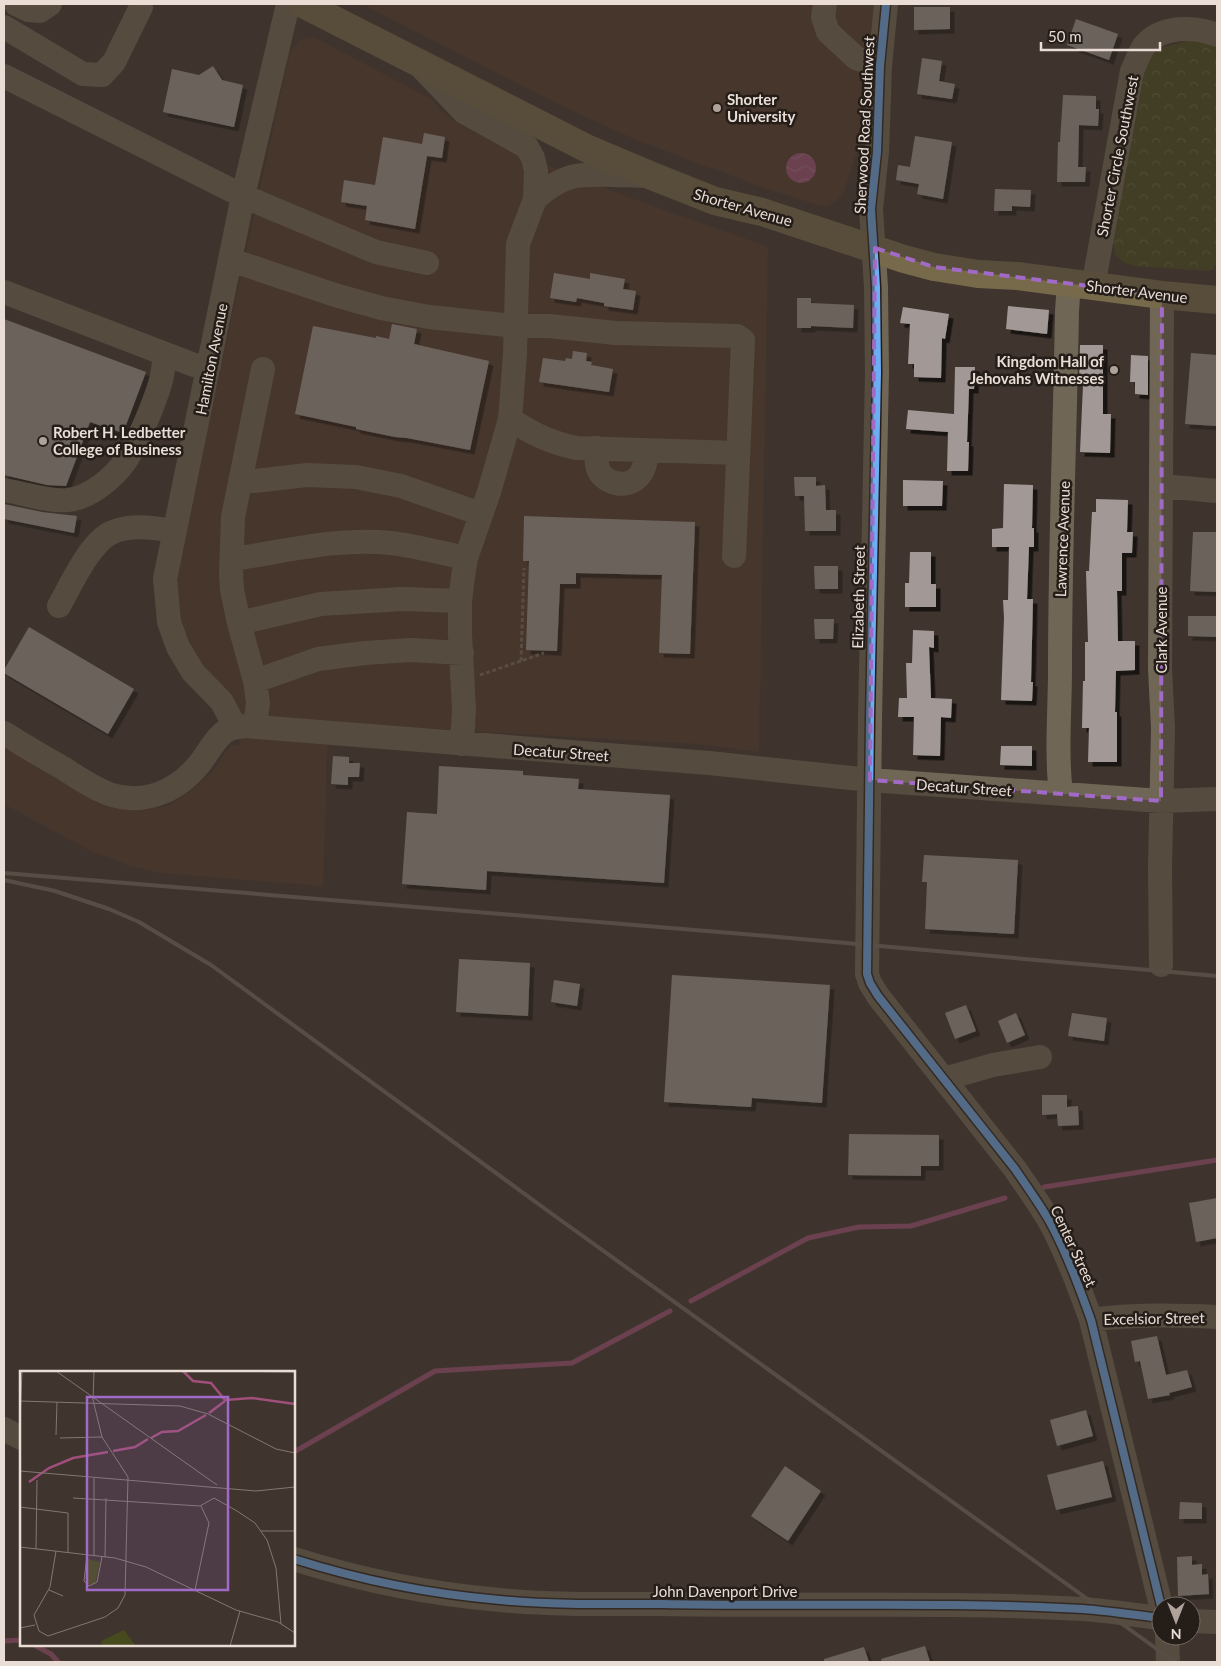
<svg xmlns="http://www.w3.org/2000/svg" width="1221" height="1666" font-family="Lato,sans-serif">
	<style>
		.built { fill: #4f382b }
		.park { fill: url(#park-crowns) }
		.water { fill: url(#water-waves) }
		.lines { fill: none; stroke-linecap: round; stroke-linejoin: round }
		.stream { stroke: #9f4f79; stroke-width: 5 }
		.building { fill: #a29996; filter: url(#shadow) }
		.path { stroke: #736a5e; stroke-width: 3; stroke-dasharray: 4 2.5; stroke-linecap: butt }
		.minor { stroke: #706655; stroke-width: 24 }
		.major { stroke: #776a4b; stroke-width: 28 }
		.rail { stroke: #766c62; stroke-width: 4 }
		.cycleway-casing { stroke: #251d18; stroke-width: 11 }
		.cycleway { stroke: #6dadf4; stroke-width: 8 }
		.marked { fill: none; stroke: #a26ac7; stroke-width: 4; stroke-dasharray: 10 6; stroke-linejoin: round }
		.poi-dot { fill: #aea29b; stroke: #251d18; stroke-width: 2 }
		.labels { text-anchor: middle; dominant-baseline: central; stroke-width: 5; stroke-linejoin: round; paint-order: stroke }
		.poi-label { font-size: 15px; font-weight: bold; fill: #e9ddd6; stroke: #251d18; text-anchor: start }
		.street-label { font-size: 15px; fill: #e9ddd6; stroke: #251d18 }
		.inset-river { fill: none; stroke: #9f4f79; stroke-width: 2.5 }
		.inset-road { fill: none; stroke: #837871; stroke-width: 1 }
		.view { fill: #a26ac7; fill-opacity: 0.15; stroke: #a26ac7; stroke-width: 2.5 }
		.inset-edge { fill: none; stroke: #e9ddd6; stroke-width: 2.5 }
	</style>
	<defs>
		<pattern id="park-crowns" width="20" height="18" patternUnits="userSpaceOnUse" patternTransform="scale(1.25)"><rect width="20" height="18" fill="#464a1c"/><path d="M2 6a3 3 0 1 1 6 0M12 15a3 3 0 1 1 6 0" fill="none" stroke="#61643c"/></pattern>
		<pattern id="water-waves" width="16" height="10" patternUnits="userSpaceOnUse" patternTransform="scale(1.25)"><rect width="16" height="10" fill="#9f4f79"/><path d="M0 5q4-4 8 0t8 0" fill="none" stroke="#b17091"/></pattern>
		<filter id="shadow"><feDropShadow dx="4.5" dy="4.5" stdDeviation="0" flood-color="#0009"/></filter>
	</defs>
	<rect width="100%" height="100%" fill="#3f342e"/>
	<path class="built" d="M362 4H876L865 113 856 154 844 191 837 200 828 206 818 205 757 185 639 141 558 104Z
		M313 37 431 99 443 113 468 129 507 149 614 192 768 247 759 752 698 744 328 723 323 886 160 873 128 865 91 851 4 804V747L100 804 125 808 147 810 170 805 189 792 213 771 231 744 240 746 235 699 205 671 188 642 179 617 175 590 179 557 290 52 300 40Z"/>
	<path class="park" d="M1188 41H1204L1217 46V261L1213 269 1208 271 1136 266 1125 263 1116 256 1112 238 1135 97 1150 54 1160 48Z"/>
	<path class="water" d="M786 168a15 15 0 1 1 30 0a15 15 0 1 1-30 0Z"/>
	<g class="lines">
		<path class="stream" d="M1044 1187 1217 1160
			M691 1301 808 1238 859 1227 911 1226 1005 1198
			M294 1452 435 1371 572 1363 670 1311
			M4 1641 21 1640
			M34 1645 51 1654 58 1662"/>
	</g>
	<path class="building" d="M914 7H950V29L914 30Z
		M1076 19 1118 34 1109 60 1067 45Z
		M922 58 942 61 939 81 955 84 952 99 917 94Z
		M213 66 222 80 243 85 234 127 163 112 172 69 199 75Z
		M1063 95 1096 96V109H1099L1098 126 1079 125 1078 167H1086L1085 182H1057L1058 142H1060Z
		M424 133 445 137 442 158 427 156 415 229 365 220 367 206 341 202 344 180 375 185 383 137 422 144Z
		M915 136 952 142 943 199 917 194 919 184 896 180 898 165 910 167Z
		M995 189 1031 190 1030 207 1012 206V211H994Z
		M554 273 590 279V273L625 279 623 289 636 291 633 310 604 306V303L577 298 576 302 550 298Z
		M797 298H811V303L854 305 853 328 811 326V328H797Z
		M1008 306 1049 310 1047 334 1006 329Z
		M903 307 949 314 945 339 942 338 941 378 914 377V364H908L910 324 900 323Z
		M4 319 146 372 123 433 90 422 66 486 47 485 4 475Z
		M392 324 417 329 414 344 489 361 470 450 407 438 395 437 356 429V427L295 414 313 326 376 338V336L389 339Z
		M1080 345H1103V414H1111L1110 453 1080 452 1083 385 1079 384Z
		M573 351 587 353 586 361 592 362 591 365 613 369 609 392 539 382 543 358 565 361 566 358 572 359Z
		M1191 353 1217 355V426L1185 424Z
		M1131 355 1148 356V395L1135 394V382H1130Z
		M955 367H975L974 389H969L967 442H969L968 471H947L948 432 906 429 908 410 954 414Z
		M794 477H816V486L825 485 826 510H836V531H805L804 496H795Z
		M903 480 943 481 942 506H903Z
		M1004 484 1033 485 1032 528H1034V547H1029L1027 599H1033L1031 682H1033L1032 701 1001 700 1004 618 1003 600H1008L1009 547H992V529L1003 528Z
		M1096 499 1128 500 1127 532H1133L1132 553H1122V591H1117L1118 641H1135V670L1116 671 1115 712H1117V762H1088L1089 728H1082L1083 681H1085V642H1088L1086 571H1089L1092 512H1096Z
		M4 504 42 512 77 516 74 533 4 519Z
		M524 516 695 522 690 654 659 653 662 575 576 573V584H560L557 651 526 650 529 561H523Z
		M1193 532H1217V592L1190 591Z
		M910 552H931V584H936V607H905V583H909Z
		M814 566H838V589H815Z
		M1188 616H1217V637L1188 636Z
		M814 619H834L833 639H815Z
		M29 627 134 689 108 734 4 673V670Z
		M913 630 934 631V648L929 647 931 698 952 699 951 718 941 717 940 756 913 755 914 717H898L899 698H907L906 663H912Z
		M1001 746H1032V766L1000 765Z
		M333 756 349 757V763H360L359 777H348V785L331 784Z
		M439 766 523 771V775L579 779 578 789 670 795 664 883 487 871 486 890 402 884 407 812 437 814Z
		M924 855 1018 860 1014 934 925 929 927 882H922Z
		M459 959 530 963 528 1016 456 1012Z
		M672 975 830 985 822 1103 752 1098 751 1107 664 1102Z
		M554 980 580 984 577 1006 551 1002Z
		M966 1005 976 1031 955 1039 945 1013Z
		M1016 1013 1025 1035 1007 1043 998 1021Z
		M1072 1013 1107 1018 1104 1041 1068 1036Z
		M1042 1095H1067V1107L1078 1106 1079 1125 1058 1126 1057 1114 1042 1115Z
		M849 1134 939 1135V1166H921V1176L848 1175Z
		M1217 1198V1238L1196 1242 1189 1203Z
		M1157 1336 1166 1375 1187 1370 1192 1387 1169 1393 1170 1395 1148 1399 1140 1361 1135 1362 1131 1341Z
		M1086 1410 1093 1436 1057 1446 1050 1420Z
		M1103 1461 1112 1497 1056 1510 1047 1475Z
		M785 1466 821 1491 788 1541 751 1516Z
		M1180 1502 1202 1503V1519H1179Z
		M1192 1556V1565L1202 1564V1575L1208 1574 1209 1594 1178 1596 1177 1557Z
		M925 1646 930 1662H882L881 1659Z
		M864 1647 869 1662H824V1659Z"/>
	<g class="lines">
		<path class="path" d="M521 661 524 568
			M480 675 544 653"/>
		<path class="minor" d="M16 4 29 10 40 11 50 4
			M825 4 823 17 828 32 856 58 880 66
			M886 4 880 66 877 152 871 209 876 287 877 372 870 719 867 974 870 983 878 996 1015 1169C1027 1187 1040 1204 1051 1224 1067 1254 1079 1287 1091 1320L1161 1606
			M4 27 83 74 102 75 114 62 141 7V4
			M422 68 464 112 527 147 533 158 536 171 535 199 518 244 515 354 510 419 489 492 466 558 463 577 460 601V634L464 709 462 744
			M4 76 243 196 376 252 427 263
			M535 199C546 189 557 181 571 177 590 172 628 176 649 176
			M231 260 335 295 381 308 429 317 515 326H549L616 333 737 336 743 340 734 556
			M1093 287 1132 71C1136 63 1139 53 1144 46 1161 25 1195 26 1217 35
			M4 292 194 365 209 366
			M510 419C533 434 549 442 576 448L738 453
			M596 448C596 455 596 462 598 469 604 484 627 489 638 477 645 470 646 460 647 451
			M240 481H254L307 475 356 477 401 486 481 514
			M1162 486 1217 491
			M4 490C23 493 49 502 68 500 89 498 114 478 126 460 139 440 153 407 160 384 163 374 164 363 165 354
			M232 559C284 552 337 537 391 543 416 546 441 553 466 558
			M59 606C71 585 90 541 113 532 132 524 154 528 174 531
			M239 623 321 604 402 599 460 601
			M255 681 318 659 365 653 411 650 462 653
			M255 726 258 703 255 681 239 623 232 590 231 573 233 517 263 369
			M235 727 222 702 193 672 178 647 169 622 165 579 243 196 288 4
			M4 733C23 745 43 757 63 768 78 778 93 788 109 794 144 806 178 791 200 763 207 754 217 736 226 731 232 727 239 727 245 726L709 763 870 780 1161 801 1217 799
			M1061 794C1056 753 1060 710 1060 669 1060 550 1065 430 1067 311L1069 283
			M1161 965 1160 868 1163 728 1160 669 1162 295
			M944 1079 993 1065 1040 1057
			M1091 1320C1133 1314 1175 1315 1217 1317
			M4 1429 21 1438
			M294 1559C360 1580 430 1594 500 1600 553 1605 608 1604 662 1604 802 1607 942 1601 1083 1609 1109 1611 1135 1615 1161 1618
			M1191 1621 1217 1622
			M1167 1636 1168 1662"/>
		<path class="major" d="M303 4 588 149 652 176 715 201 762 212 904 259 934 267 978 274 1017 276 1162 295 1217 300"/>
		<path class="rail" d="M4 873 767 936 1217 976
			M4 880 55 891 109 909 139 922 211 965 548 1211 1175 1662"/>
		<defs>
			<path id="cycleway" d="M886 4 880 66 877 152 871 209 876 287 877 372 870 719 867 974 870 983 878 996 1015 1169C1027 1187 1040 1204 1051 1224 1067 1254 1079 1287 1091 1320L1161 1606
				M294 1559C360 1580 430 1594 500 1600 553 1605 608 1604 662 1604 802 1607 942 1601 1083 1609 1109 1611 1135 1615 1161 1618"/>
		</defs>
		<use href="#cycleway" class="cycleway-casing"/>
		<use href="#cycleway" class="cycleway"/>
	</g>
	<path d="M0 0H1221V1666H0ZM875 248 934 267 1162 295 1161 801 870 780Z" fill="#3f342e" fill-opacity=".55" fill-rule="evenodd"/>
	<path class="marked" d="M875 248 934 267 1162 295 1161 801 870 780Z"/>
	<g class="poi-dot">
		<circle cx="717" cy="108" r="5"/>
		<circle cx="1114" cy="370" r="5"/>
		<circle cx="43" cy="441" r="5"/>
	</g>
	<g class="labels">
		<g class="poi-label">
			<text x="727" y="99">Shorter<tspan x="727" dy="17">University</tspan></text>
			<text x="1104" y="361" text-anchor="end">Kingdom Hall of<tspan x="1104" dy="17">Jehovahs Witnesses</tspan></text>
			<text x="53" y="432">Robert H. Ledbetter<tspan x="53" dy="17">College of Business</tspan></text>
		</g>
		<g class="street-label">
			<text transform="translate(864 125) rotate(-87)">Sherwood Road Southwest</text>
			<text transform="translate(1117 156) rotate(-79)">Shorter Circle Southwest</text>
			<text transform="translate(743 207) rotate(16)">Shorter Avenue</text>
			<text transform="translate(1137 291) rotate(7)">Shorter Avenue</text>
			<text transform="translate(211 359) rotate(-79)">Hamilton Avenue</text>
			<text transform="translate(1062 539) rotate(-88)">Lawrence Avenue</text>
			<text transform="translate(858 597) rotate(-89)">Elizabeth Street</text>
			<text transform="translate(1161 630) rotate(-90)">Clark Avenue</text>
			<text transform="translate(561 752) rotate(4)">Decatur Street</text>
			<text transform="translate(964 787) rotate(4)">Decatur Street</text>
			<text transform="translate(1074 1246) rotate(65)">Center Street</text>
			<text transform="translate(1154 1318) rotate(-1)">Excelsior Street</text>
			<text x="725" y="1591">John Davenport Drive</text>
		</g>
	</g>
	<g transform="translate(20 1371)">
		<rect width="275" height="275" fill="#3f342e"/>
		<path d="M68 188 80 191 75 213 69 214 65 208Z" fill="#464a1c"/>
		<path d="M104 259 116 275H82L81 270Z" fill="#464a1c"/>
		<path class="inset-river" d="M163 0 173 10 191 12 205 29 232 27 275 33M189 42 205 30M131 67 142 61 158 60 186 44M93 80 115 76 128 68M9 111 29 97 53 87 88 81"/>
		<path class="inset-road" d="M36 0 197 114M190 0 275 1M0 30 160 35 188 43 256 78 275 82M0 52 2 0M36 64 37 31M40 67 82 66M0 100 236 120 275 116M53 127 180 135 194 127 217 140 235 152 247 169 256 197 261 253M0 136 48 142V182M241 160H275M0 176 95 187 126 196 216 239 258 251 275 262M16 178 17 109M36 180 30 216 14 244 19 260 28 265 85 246 98 237 105 224 108 106 82 66 73 29 74 0M67 184 64 210 69 215 77 211 82 186M74 185V107M85 186 86 127M29 219 43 225M175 219 189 152 181 135M0 257 15 254M210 275 220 240"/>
		<path class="view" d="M67 26H208V219H67Z"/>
		<rect width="275" height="275" class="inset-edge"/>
	</g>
	<rect width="1221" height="1666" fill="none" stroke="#e9ddd6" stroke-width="10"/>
	<g transform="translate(1176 1621) rotate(180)"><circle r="24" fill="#251d18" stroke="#736a64"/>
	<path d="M0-4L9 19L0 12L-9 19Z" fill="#aea29b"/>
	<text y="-8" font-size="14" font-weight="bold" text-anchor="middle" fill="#e9ddd6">N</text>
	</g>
	<path d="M1041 42v8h119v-8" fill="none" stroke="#e9ddd6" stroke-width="2.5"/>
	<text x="1048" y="42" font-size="15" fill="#e9ddd6" stroke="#251d18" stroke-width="4" paint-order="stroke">50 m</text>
</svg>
